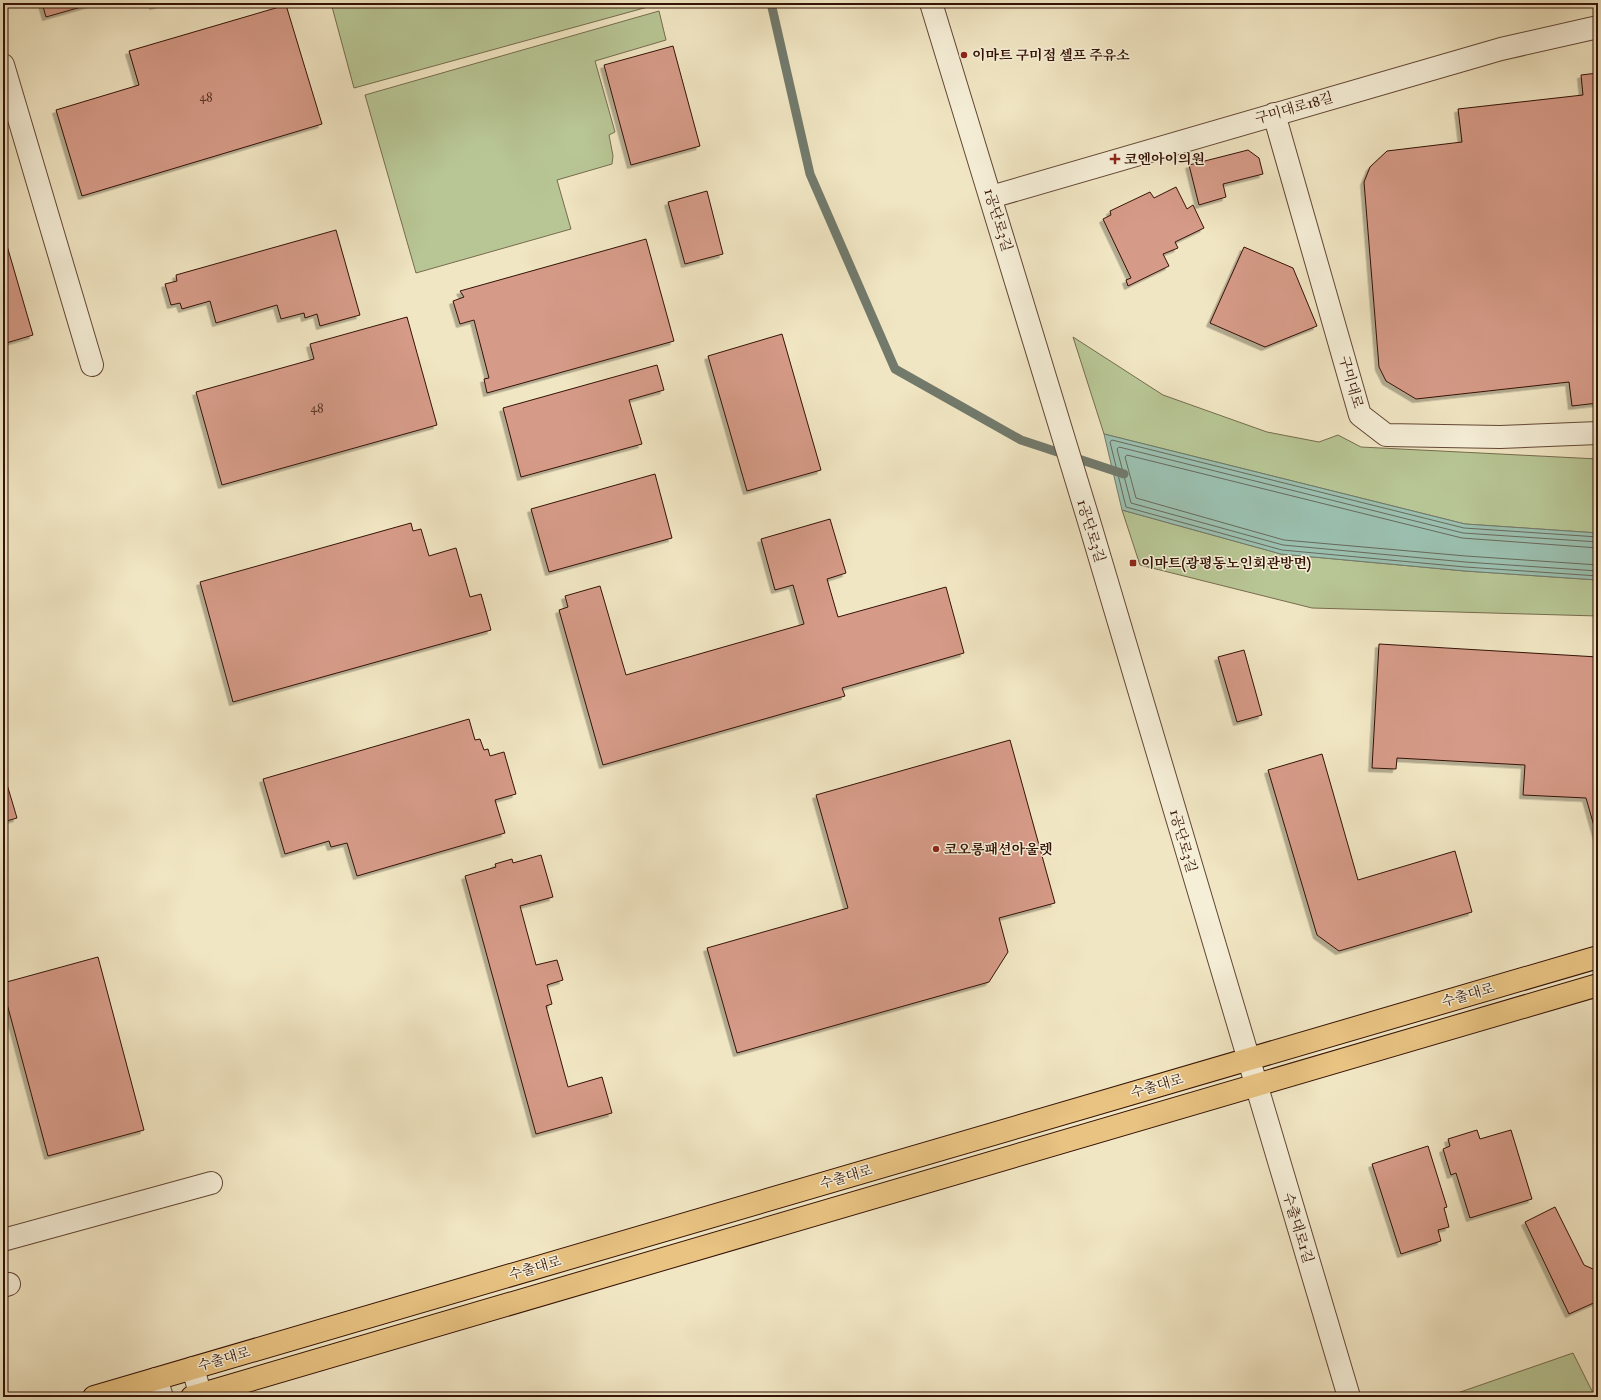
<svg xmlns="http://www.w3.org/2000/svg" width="1601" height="1400" font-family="'IM FELL Great Primer','Noto Serif KR',serif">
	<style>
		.green { fill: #b8c695; stroke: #766c4e }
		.water { fill: #9bc0b0; stroke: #727a6c }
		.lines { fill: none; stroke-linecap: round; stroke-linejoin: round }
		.shore { stroke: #68695b; stroke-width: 1 }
		.stream { stroke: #727a6c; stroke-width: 9 }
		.building { fill: #d69b88; stroke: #341206; filter: url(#shadow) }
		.minor-casing { stroke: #634735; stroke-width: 24 }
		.major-casing { stroke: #341206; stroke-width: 24 }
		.minor { stroke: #f6efd8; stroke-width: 22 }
		.major { stroke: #e8c382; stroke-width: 22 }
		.poi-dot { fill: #8f2418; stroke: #f6efd8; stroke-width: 1.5 }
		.labels { text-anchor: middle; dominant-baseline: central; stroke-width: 3; stroke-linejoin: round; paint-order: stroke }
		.number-label { font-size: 12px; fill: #5c3426 }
		.poi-label { font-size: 14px; font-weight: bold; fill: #341206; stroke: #f6efd8; text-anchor: start }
		.street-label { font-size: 14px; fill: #341206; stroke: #f6efd8 }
	</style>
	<defs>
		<filter id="shadow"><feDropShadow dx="-3.5" dy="3.5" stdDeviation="0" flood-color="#0004"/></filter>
	</defs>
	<rect width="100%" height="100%" fill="#f1e6c3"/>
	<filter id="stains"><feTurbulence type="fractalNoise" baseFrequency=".005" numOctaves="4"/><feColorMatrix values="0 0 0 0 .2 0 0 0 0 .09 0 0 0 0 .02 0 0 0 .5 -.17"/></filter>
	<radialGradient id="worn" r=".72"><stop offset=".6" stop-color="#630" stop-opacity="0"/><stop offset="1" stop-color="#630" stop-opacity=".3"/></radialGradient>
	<path class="green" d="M331 3H655V5L354 88Z
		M659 11 666 40 595 61 615 132 609 135 613 156 612 164 557 180 571 229 416 273 365 95Z
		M1073 337 1163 395 1267 432 1319 442 1338 435 1361 447 1598 459V533L1465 524 1104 434Z
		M1122 510 1281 554 1465 571 1598 580V616L1312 608 1140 565Z
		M1573 1353 1595 1397H1446Z"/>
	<path class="water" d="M1104 434 1465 524 1598 533V580L1465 571 1281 554 1122 510Z"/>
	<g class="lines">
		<path class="shore" d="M1598 537 1464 528 1112 440 1110 442 1126 507 1282 550 1465 567 1598 576
			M1598 542 1463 533 1119 447 1117 449 1131 503 1283 545 1465 562 1598 571
			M1598 548 1462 538 1127 455 1125 457 1136 498 1284 540 1466 556 1598 565"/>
		<path class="stream" d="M771 3 810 174 895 369 1021 440 1124 474"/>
	</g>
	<path class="building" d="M42 3H95L46 17Z
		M153 3H164L153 6Z
		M286 5 322 124 82 196 56 110 139 85 129 51Z
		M673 46 700 146 631 165 604 65Z
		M1598 73V403L1572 406 1569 382 1416 399 1386 381 1379 367 1364 182 1370 167 1387 151 1462 142 1458 109 1583 95 1581 75Z
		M1248 150 1259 158 1263 174 1223 184 1226 197 1199 205 1189 165Z
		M1176 187 1187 209 1193 205 1204 228 1175 242 1178 248 1163 254 1169 266 1128 286 1126 280 1131 278 1103 219 1111 215 1110 211 1150 192 1154 198Z
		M707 191 723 254 685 264 668 202Z
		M336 230 360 315 320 326 317 314 305 318 304 313 281 319 277 305 216 323 210 301 182 309 180 303 171 305 165 284 177 281 176 275Z
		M3 232 33 335 3 344Z
		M646 239 674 341 487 393 484 379 489 378 474 320 460 324 453 301 464 297 460 291Z
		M1244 247 1293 268 1317 326 1265 347 1210 323Z
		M407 317 437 425 222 485 196 392 314 359 310 344Z
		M782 334 821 470 747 491 708 356Z
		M657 365 664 390 629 400 642 444 521 477 503 408Z
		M655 474 672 538 549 572 531 509Z
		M830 519 846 573 827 579 838 617 946 587 964 653 842 688 845 696 603 765 559 610 568 607 565 596 600 586 626 675 804 624 793 585 775 590 761 539Z
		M411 523 413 531 421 529 429 556 456 548 470 597 481 594 491 630 233 702 200 582Z
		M1379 644 1598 657V840L1586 798 1523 795 1525 765 1397 758 1396 769 1372 768Z
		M1244 650 1262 715 1237 722 1218 657Z
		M469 719 475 740 480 739 484 750 488 749 490 756 504 752 516 794 495 800 505 833 357 876 347 843 331 847 329 841 285 854 263 779Z
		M1010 740 1055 903 999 918 1008 952 989 982 737 1053 707 948 848 908 816 795Z
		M1322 754 1358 880 1455 851 1472 912 1339 951 1317 935 1268 770Z
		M3 771 17 818 3 822Z
		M541 855 553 897 520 906 536 965 557 960 563 980 547 985 552 1004 546 1006 568 1087 602 1077 612 1113 536 1134 465 876 496 867 495 864 512 859 513 863Z
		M98 957 144 1130 48 1156 3 989V983Z
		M1477 1130 1480 1139 1511 1130 1532 1199 1470 1218 1456 1173 1451 1175 1443 1149 1450 1146 1448 1139Z
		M1428 1146 1447 1207 1444 1208 1449 1227 1438 1230 1441 1241 1401 1254 1372 1164Z
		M1555 1207 1584 1265 1593 1269 1598 1267V1301L1569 1314 1525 1222Z"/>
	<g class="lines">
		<defs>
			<path id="minor" d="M931 3 1088 518 1349 1397
				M3 65 92 365
				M1274 114 1360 415 1386 435 1500 437 1598 433
				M991 197 1501 49 1598 27
				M3 1240 211 1183
				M3 1286 9 1284
				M193 1368 201 1397
				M156 1379 162 1397"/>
			<path id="major" d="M94 1397 1598 957
				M192 1397 1598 985"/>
		</defs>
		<use href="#minor" class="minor-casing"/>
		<use href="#major" class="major-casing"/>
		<use href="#minor" class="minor"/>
		<use href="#major" class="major"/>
	</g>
	<g class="poi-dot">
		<circle cx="964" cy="55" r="4"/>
		<path d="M1113 153h4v4h4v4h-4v4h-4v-4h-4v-4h4z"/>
		<rect x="1129" y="559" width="8" height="8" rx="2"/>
		<circle cx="936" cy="849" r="4"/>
	</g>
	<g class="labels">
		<g class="number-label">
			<text x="206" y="97">48</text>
			<text x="317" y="408">48</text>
		</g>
		<g class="poi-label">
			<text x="972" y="55">이마트 구미점 셀프 주유소</text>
			<text x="1124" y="159">코엔아이의원</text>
			<text x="1141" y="563">이마트(광평동노인회관방면)</text>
			<text x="944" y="849">코오롱패션아울렛</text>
		</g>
		<g class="street-label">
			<text transform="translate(1294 108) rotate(-16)">구미대로18길</text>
			<text transform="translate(998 220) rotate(73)">1공단로3길</text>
			<text transform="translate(1351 382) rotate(74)">구미대로</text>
			<text transform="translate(1091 531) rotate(73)">1공단로3길</text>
			<text transform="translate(1183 841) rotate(74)">1공단로3길</text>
			<text transform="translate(1468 995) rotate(-16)">수출대로</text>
			<text transform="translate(1157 1086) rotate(-16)">수출대로</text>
			<text transform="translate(846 1177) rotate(-16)">수출대로</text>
			<text transform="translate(1298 1228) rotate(73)">수출대로1길</text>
			<text transform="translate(535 1268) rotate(-16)">수출대로</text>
			<text transform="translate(224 1359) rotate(-16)">수출대로</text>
		</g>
	</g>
	<rect width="1601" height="1400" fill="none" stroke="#f1e6c3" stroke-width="16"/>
	<rect x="4" y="4" width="1593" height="1392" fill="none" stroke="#341206" stroke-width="2"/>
	<rect x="8" y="8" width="1585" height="1384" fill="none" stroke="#341206"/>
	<rect width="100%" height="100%" filter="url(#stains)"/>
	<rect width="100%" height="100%" fill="url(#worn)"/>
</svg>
